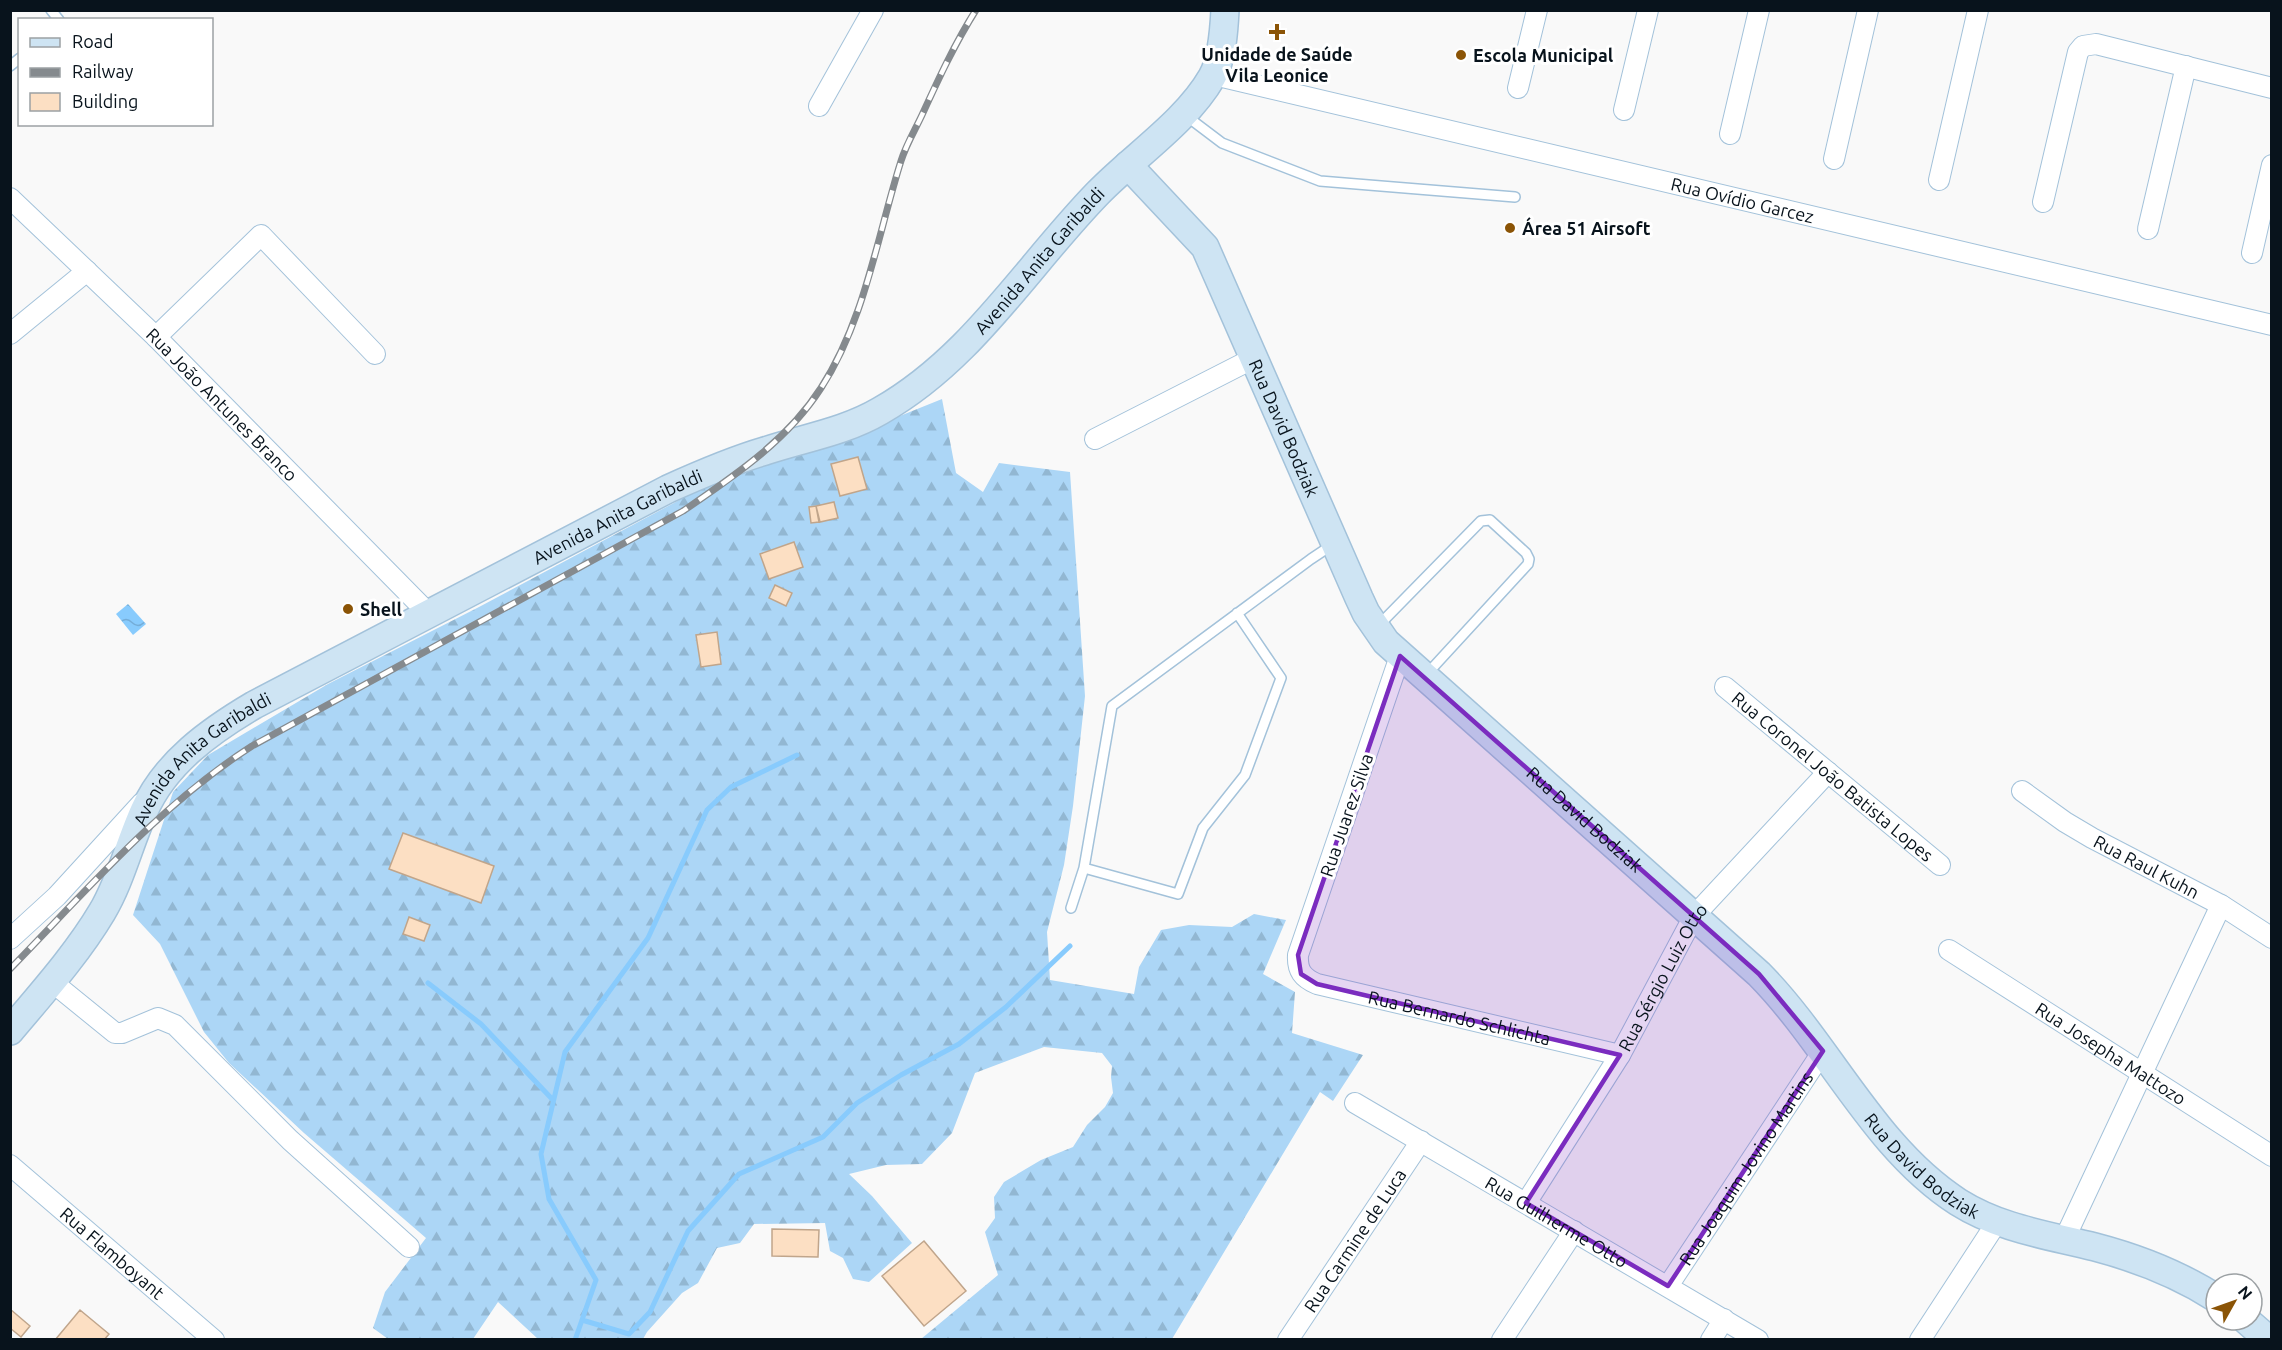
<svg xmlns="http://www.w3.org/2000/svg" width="2282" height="1350" font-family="Ubuntu,sans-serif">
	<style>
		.forest { fill: url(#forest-firs) }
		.water { fill: url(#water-waves) }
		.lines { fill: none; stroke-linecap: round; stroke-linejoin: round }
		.stream { stroke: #88cbfd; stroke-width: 5 }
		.building { fill: #fcdfc3; stroke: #c0a58b; stroke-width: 1.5 }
		.lane-casing { stroke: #a3c2da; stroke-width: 12 }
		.street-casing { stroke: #a3c2da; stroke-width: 22 }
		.secondary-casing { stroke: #a3c2da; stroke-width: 30 }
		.lane { stroke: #fff; stroke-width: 9 }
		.street { stroke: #fff; stroke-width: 20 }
		.secondary { stroke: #cee4f3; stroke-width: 27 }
		.rail-casing { stroke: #858a8e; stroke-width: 7 }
		.rail { stroke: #fff; stroke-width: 4.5; stroke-dasharray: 14; stroke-linecap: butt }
		.marked { fill: #7b2cbf; fill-opacity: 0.2; stroke: #7b2cbf; stroke-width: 4.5; stroke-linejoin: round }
		.poi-dot { fill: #8b5406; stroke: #fff; stroke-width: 2 }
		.labels { text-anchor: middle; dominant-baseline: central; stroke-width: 6; stroke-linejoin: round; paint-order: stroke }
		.poi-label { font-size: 18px; font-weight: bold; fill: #08131c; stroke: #fff; text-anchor: start }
		.street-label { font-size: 18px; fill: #08131c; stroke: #fff }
	</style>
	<defs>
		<pattern id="forest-firs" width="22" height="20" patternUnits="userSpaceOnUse" patternTransform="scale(1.5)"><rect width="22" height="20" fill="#acd6f6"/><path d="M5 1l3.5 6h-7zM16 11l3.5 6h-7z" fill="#92b7d2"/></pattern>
		<pattern id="water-waves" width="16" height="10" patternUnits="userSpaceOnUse" patternTransform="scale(1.5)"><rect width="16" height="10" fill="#88cbfd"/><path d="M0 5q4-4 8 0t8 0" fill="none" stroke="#74add8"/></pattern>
	</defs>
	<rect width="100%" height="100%" fill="#f9f9f9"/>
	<path class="forest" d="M942 399 956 473 983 492 999 463 1070 472 1085 696 1073 806 1064 865 1047 932 1050 980 1134 994 1139 967 1161 930 1189 925 1232 927 1254 914 1286 920 1263 974 1295 992 1292 1033 1363 1055 1333 1101 1320 1092 1172 1339H921L998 1275 985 1232 995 1218 994 1197 1004 1182 1041 1160 1073 1147 1087 1125 1105 1107 1113 1093 1111 1077 1112 1066 1102 1053 1044 1047 975 1073 952 1133 922 1164 886 1165 849 1174 872 1196 912 1243 869 1282 853 1279 843 1258 830 1251 825 1223 754 1224 740 1243 717 1248 698 1283 682 1293 647 1332 643 1339H538L498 1302 473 1339H388L373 1328 385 1292 426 1238 304 1133 229 1063 204 1032 160 944 133 915 173 792 208 755 328 684 479 607 715 481 870 428Z"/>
	<path class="water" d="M128 604 146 624 133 635 116 614Z"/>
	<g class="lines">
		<path class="stream" d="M428 983 481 1024 553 1100
			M582 1320 629 1334 650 1312 688 1231 739 1174 823 1137 857 1103 901 1075 959 1044 1006 1007 1070 946
			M575 1340 596 1280 549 1199 541 1154 565 1052 648 938 707 810 731 787 797 755"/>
	</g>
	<path class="building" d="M858 457 867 489 840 496 831 464Z
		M834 502 838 518 820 522 816 506Z
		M816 506 819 522 811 523 809 507Z
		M794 542 803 567 769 579 760 554Z
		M775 585 792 593 786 606 769 598Z
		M717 632 721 664 701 667 696 635Z
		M403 833 494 866 481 903 389 869Z
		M409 917 430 925 424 941 403 934Z
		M772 1229 819 1230 818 1257 772 1256Z
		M924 1241 966 1291 924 1326 882 1276Z
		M10 1309 30 1326 21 1337 10 1328Z
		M80 1310 109 1334 104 1340H55Z"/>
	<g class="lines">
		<defs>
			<path id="lane" d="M51 10 59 20
				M10 66 20 58
				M1185 115 1222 143 1320 181 1515 197
				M1379 625 1481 521 1490 520 1526 553 1529 559 1528 564 1426 675
				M1084 868 1178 894 1203 828 1245 775 1281 678 1237 613
				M1071 908 1084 868 1112 706 1311 559 1332 545"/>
			<g id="street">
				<path id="s1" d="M1214 75 2272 325"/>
				<path d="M1518 88 1537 10"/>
				<path d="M819 106 873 10"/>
				<path d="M1624 110 1648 10"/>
				<path d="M1730 134 1759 10"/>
				<path d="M1834 159 1868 10"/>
				<path d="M1939 180 1978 10"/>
				<path id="s2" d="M10 198 156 337 429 614"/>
				<path d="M2043 202 2078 52 2083 46 2096 44 2272 88"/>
				<path d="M2148 229 2186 66"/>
				<path d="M2252 253 2272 165"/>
				<path d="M10 334 87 271"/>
				<path d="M156 337 261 235 375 354"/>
				<path d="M1095 439 1254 358"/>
				<path id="s3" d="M1400 656 1298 955C1297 971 1303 978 1317 984L1620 1055"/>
				<path id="s4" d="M1725 687 1940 865"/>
				<path id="s5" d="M2022 791 2065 822 2092 838 2221 905 2272 938"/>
				<path d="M10 939 57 896 142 803"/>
				<path id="s6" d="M1949 950 2272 1156"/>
				<path d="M51 981 115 1033H122L158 1018 175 1025 290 1140 409 1247"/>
				<path id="s7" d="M1355 1103 1758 1340"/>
				<path id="s8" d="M10 1165 214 1340"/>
				<path id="s9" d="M1526 1203 1620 1055 1694 916 1828 772"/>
				<path d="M2064 1240 2221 905"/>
				<path id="s10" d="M1668 1286 1823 1051"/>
				<path id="s11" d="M1288 1340 1421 1141"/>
				<path d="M1502 1340 1574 1231"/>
				<path d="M1711 1340 1724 1319"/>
				<path d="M1920 1340 1997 1222"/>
			</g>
			<g id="secondary">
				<path id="s12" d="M1128 165 1205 247 1359 598 1366 613 1386 642 1759 974C1830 1046 1873 1147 1958 1202 2001 1229 2048 1235 2095 1247 2137 1258 2180 1275 2216 1298"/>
				<path id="s13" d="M10 1031C42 993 77 954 102 912 121 880 129 844 144 811 165 763 210 731 254 705L668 489C699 475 731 461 765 451 804 438 844 432 880 411 972 359 1026 267 1098 193 1134 156 1186 122 1212 77 1222 60 1224 30 1225 10"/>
				<path d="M2246 1320 2269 1340"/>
			</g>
		</defs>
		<use href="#lane" class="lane-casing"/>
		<use href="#street" class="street-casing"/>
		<use href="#secondary" class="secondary-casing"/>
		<use href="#lane" class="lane"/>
		<use href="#street" class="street"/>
		<use href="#secondary" class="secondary"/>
		<defs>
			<path id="rail" d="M10 969C87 890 160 805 252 746L683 511C734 476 787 441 821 388 865 320 877 237 901 161 906 145 915 130 922 115 938 80 955 43 976 10"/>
		</defs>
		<use href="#rail" class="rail-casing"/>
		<use href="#rail" class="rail"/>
	</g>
	<path class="marked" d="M1400 656 1759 974 1823 1051 1668 1286 1526 1203 1620 1055 1317 984 1301 974 1298 955Z"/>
	<g class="poi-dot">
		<path d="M1274 23h6v6h6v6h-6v6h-6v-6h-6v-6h6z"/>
		<circle cx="1461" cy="55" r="6"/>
		<circle cx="1510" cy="228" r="6"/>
		<circle cx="348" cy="609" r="6"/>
	</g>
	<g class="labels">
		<g class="poi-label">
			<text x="1277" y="54" text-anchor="middle">Unidade de Saúde<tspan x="1277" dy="21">Vila Leonice</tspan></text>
			<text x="1473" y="55">Escola Municipal</text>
			<text x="1522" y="228">Área 51 Airsoft</text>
			<text x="360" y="609">Shell</text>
		</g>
		<g class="street-label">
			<text stroke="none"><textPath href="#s1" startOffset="543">Rua Ovídio Garcez</textPath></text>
			<text stroke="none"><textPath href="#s13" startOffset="1329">Avenida Anita Garibaldi</textPath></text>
			<text stroke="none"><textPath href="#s2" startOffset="296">Rua João Antunes Branco</textPath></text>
			<text stroke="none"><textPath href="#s12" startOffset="310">Rua David Bodziak</textPath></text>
			<text stroke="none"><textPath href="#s13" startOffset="825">Avenida Anita Garibaldi</textPath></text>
			<text stroke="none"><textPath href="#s13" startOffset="339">Avenida Anita Garibaldi</textPath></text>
			<text stroke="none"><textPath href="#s4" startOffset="140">Rua Coronel João Batista Lopes</textPath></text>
			<text transform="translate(1346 815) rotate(-71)">Rua Juarez Silva</text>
			<text stroke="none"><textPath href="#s12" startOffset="814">Rua David Bodziak</textPath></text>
			<text stroke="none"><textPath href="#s5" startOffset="146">Rua Raul Kuhn</textPath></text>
			<text stroke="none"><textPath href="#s9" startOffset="264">Rua Sérgio Luiz Otto</textPath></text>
			<text stroke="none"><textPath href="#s3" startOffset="500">Rua Bernardo Schlichta</textPath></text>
			<text stroke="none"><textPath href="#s6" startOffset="192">Rua Josepha Mattozo</textPath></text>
			<text stroke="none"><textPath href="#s12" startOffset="1300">Rua David Bodziak</textPath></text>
			<text stroke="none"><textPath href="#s10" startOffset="141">Rua Joaquim Jovino Martins</textPath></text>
			<text stroke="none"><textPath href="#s7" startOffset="234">Rua Guilherme Otto</textPath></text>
			<text stroke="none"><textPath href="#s11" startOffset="120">Rua Carmine de Luca</textPath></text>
			<text stroke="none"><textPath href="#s8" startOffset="135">Rua Flamboyant</textPath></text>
		</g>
	</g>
	<rect width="2282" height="1350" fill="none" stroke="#08131c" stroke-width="24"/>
	<rect x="18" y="18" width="195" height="108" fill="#ffffff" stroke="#9ca1a4" stroke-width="1.5"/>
	<rect x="30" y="38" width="30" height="9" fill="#cee4f3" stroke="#9ca1a4" stroke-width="1.5"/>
	<text x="72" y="48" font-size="18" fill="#08131c">Road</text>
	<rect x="30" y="68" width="30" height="9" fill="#858a8e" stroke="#9ca1a4" stroke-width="1.5"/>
	<text x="72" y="78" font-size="18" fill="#08131c">Railway</text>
	<rect x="30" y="93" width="30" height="18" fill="#fcdfc3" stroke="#9ca1a4" stroke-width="1.5"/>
	<text x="72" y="108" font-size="18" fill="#08131c">Building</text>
	<g transform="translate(2234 1302) rotate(50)"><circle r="28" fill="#ffffff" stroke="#9ca1a4" stroke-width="1.5"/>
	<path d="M0-4.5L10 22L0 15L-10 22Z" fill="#8b5406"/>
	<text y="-9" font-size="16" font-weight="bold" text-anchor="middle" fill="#08131c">N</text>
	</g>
</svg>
